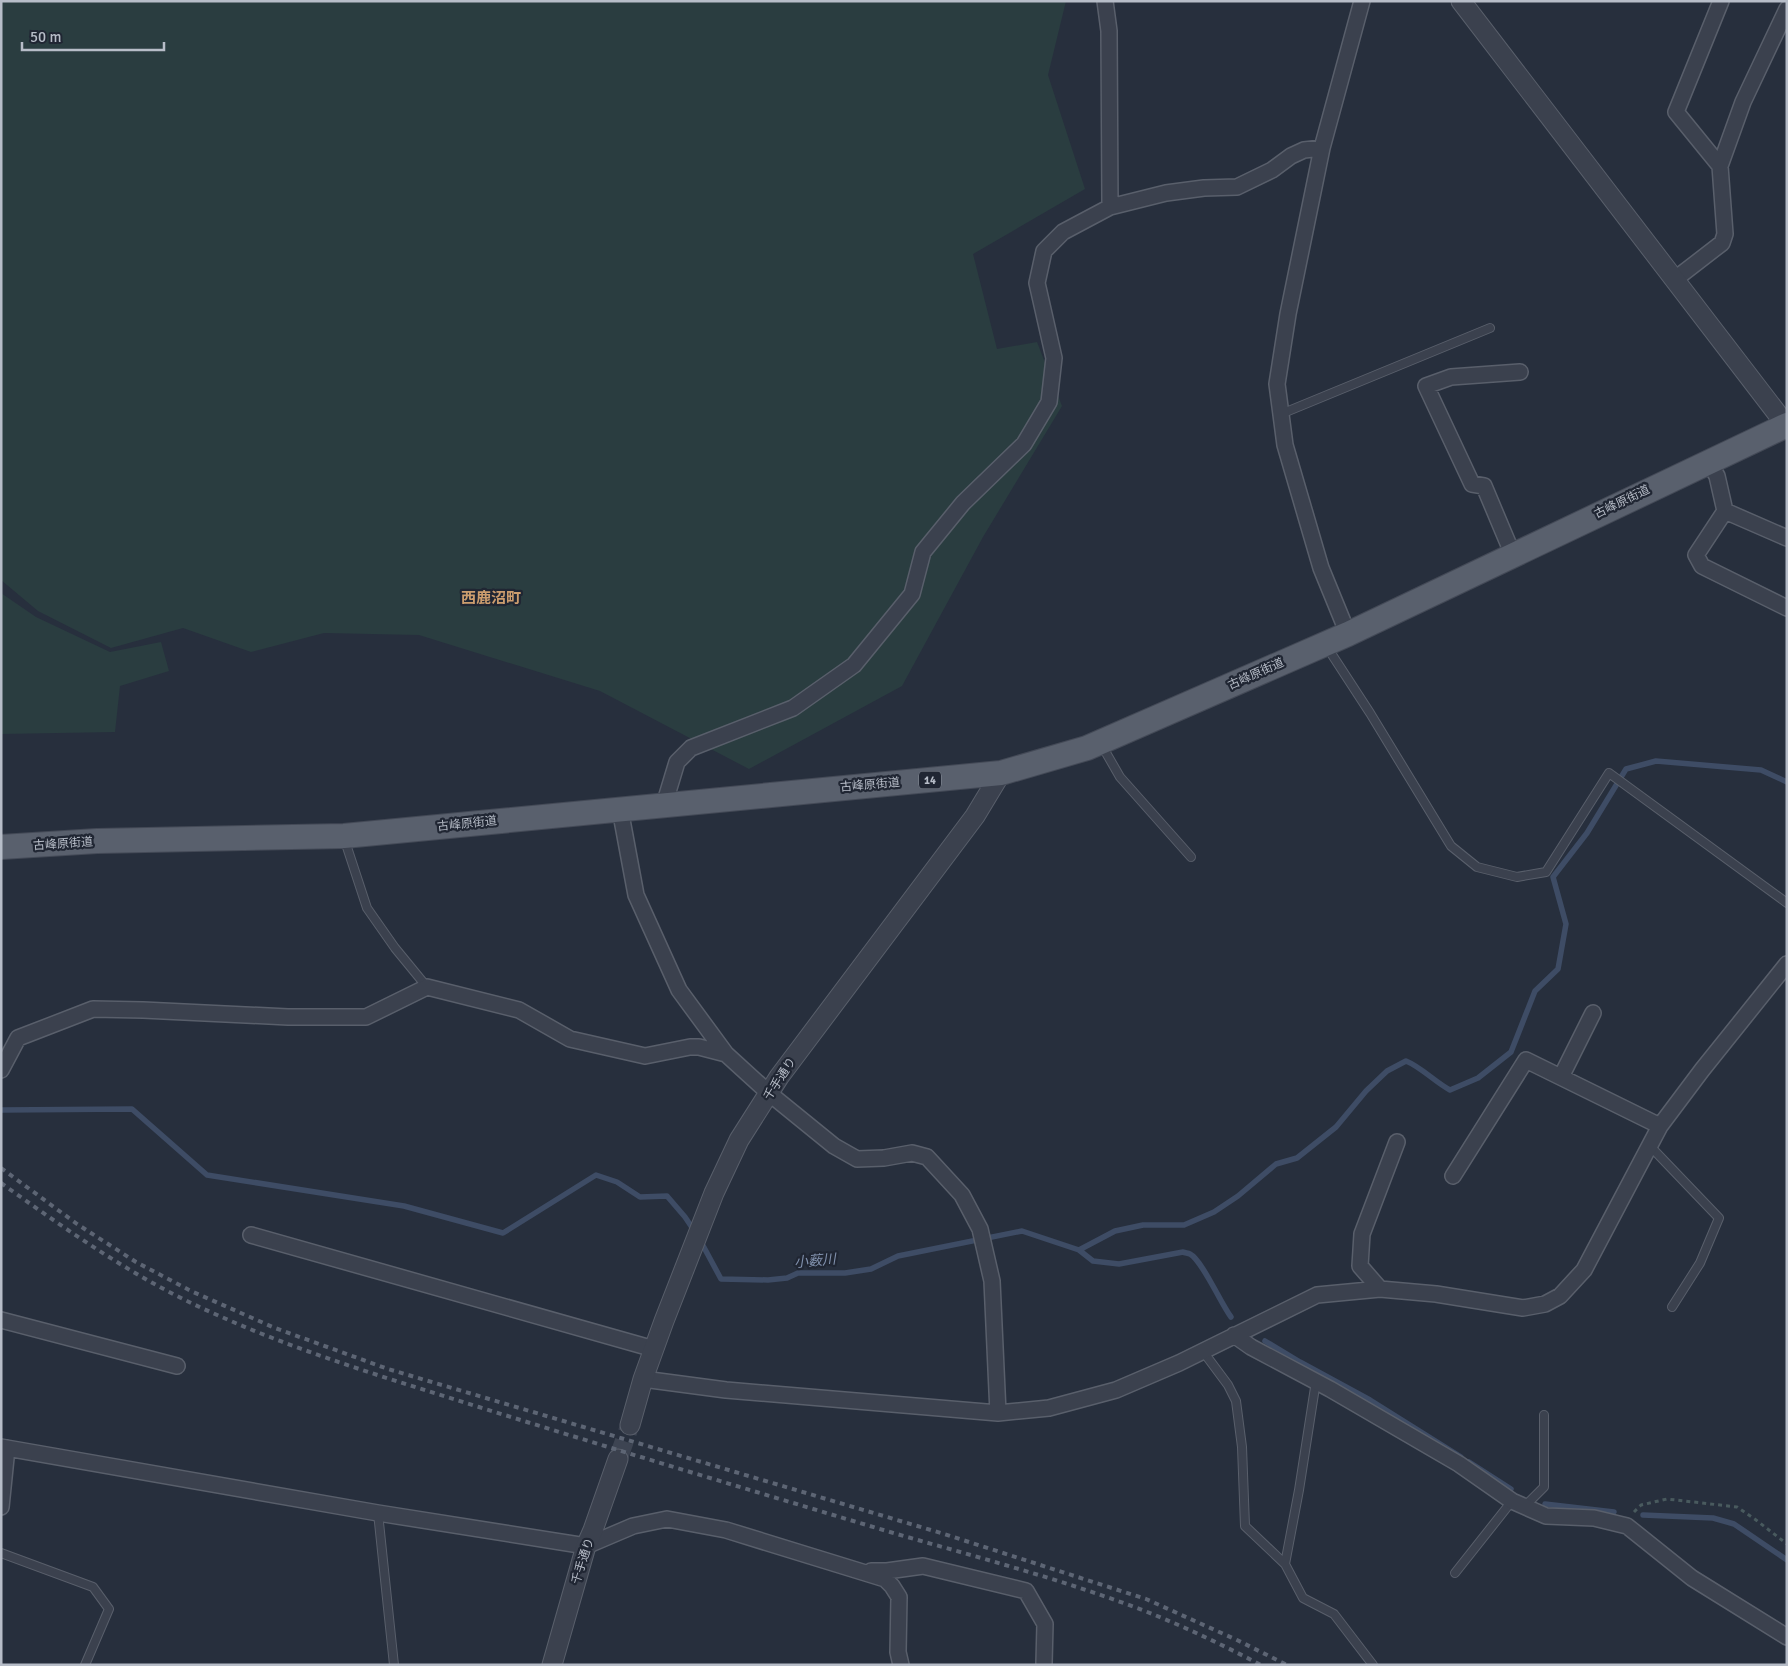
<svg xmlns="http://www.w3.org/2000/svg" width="1788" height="1666" font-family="Signika,'Noto Sans JP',sans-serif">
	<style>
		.green { fill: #2a3d40 }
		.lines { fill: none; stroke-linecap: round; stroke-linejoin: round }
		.stream { stroke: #3e4c65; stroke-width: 5.5 }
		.tertiary-tunnel { stroke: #3d4452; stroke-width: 19; stroke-dasharray: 19 9; stroke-linecap: butt }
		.service-casing { stroke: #595f6b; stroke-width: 10 }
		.minor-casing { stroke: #595f6b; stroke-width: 18 }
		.tertiary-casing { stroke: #595f6b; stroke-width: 21 }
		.primary-casing { stroke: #444a57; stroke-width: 26 }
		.path { stroke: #495a5e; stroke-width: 3; stroke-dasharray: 4 4; stroke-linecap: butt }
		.service { stroke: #3b414e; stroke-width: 8 }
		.minor { stroke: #3b414e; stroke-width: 15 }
		.tertiary { stroke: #3b414e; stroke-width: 19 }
		.primary { stroke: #59606d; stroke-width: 24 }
		.rail { stroke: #5d6574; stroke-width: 4; stroke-dasharray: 5 5; stroke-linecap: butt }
		.labels { text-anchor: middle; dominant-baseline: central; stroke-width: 4.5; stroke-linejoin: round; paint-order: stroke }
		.shield { fill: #202633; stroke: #8a909b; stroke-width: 1 }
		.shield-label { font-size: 11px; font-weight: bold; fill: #b7bdc8 }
		.street-label { font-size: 12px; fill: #b7bdc8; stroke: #202633 }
		.water-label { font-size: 14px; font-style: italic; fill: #8191ad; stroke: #202633 }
		.quarter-label { font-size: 15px; font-weight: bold; fill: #cc9d6e; stroke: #202633 }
	</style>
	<rect width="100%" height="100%" fill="#272f3d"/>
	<path class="green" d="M1 1H1066L1048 75 1085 189 973 254 997 349 1037 342 1062 406 983 537 902 686 749 769 600 691 419 635 324 633 251 652 183 628 111 648 38 611 1 580Z
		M1 593 36 617 110 652 161 642 169 671 120 686 115 732 1 734Z"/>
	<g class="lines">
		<path class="stream" d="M1 1110 132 1109 207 1175 404 1206 503 1233 596 1175 617 1182 640 1197 667 1196 685 1217 695 1232
			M700 1240 721 1279 768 1280 787 1278 798 1273H845L871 1269 898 1256 1022 1231 1079 1250 1093 1261 1119 1264 1183 1252C1185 1253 1188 1253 1190 1254 1202 1260 1221 1304 1231 1317
			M1079 1250 1115 1231 1143 1225H1184L1214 1212 1238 1196 1276 1164 1297 1158 1336 1127 1366 1091 1387 1071 1406 1061C1421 1067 1435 1082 1450 1090L1478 1078 1511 1052 1535 991 1558 969 1566 924 1553 877 1587 833 1626 769 1656 761 1761 770 1787 782
			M1265 1341 1300 1362 1370 1400 1461 1457
			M1469 1462 1511 1489
			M1545 1504 1614 1512
			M1643 1515 1713 1518 1734 1524 1787 1560"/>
		<path class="tertiary-tunnel" d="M618 1459 630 1425"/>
		<defs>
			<path id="service" d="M1281 414 1490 328
				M1327 647 1370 713 1451 846 1477 867 1517 877 1546 872 1609 773 1787 903
				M1101 744 1120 777 1191 857
				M344 838 367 908 395 948 427 987
				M1650 1146 1719 1218 1700 1263 1672 1307
				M1202 1350 1228 1385 1236 1401 1242 1447 1245 1526 1285 1564 1299 1490 1316 1381
				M1525 1506 1544 1487V1415
				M378 1513 394 1665
				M1 1553 93 1587 109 1609 85 1665
				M1285 1564 1303 1598 1334 1614 1373 1665
				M1455 1573 1512 1501"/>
			<path id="minor" d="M1105 1 1109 31 1110 207
				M1720 166 1676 112 1721 1
				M1674 280 1722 243 1725 234 1720 166 1743 102 1787 9
				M1708 461 1717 476 1725 511 1787 538
				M1725 511 1696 555 1702 566 1787 608
				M1513 555 1484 486 1472 484 1426 386 1451 377 1520 372
				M1348 634 1321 568 1285 445 1277 384 1288 314 1322 148 1362 1
				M664 805 677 762 691 748 793 708 854 665 912 594 923 552 963 503 1024 444 1049 402 1054 358 1037 283 1044 251 1063 232 1110 207 1166 193 1204 188 1237 187 1272 170 1291 156 1304 150 1322 148
				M620 809 636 895 679 990 726 1054 770 1094 834 1146 857 1159 884 1158 912 1153 927 1157 962 1195 980 1229 992 1281 998 1413
				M1 1070 18 1038 93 1009 143 1010 288 1017H366L427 987 519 1010 570 1039 645 1056 690 1047H699L726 1054
				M1561 1077 1593 1013
				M1453 1176 1526 1060 1660 1126
				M251 1235 654 1349
				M1380 1289 1360 1266 1362 1234 1397 1142
				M1 1320 177 1366
				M1234 1335 1251 1347 1330 1389 1459 1464 1512 1501 1546 1516 1594 1518 1627 1526 1692 1578 1787 1637
				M643 1379 726 1390 998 1413 1049 1408 1116 1390 1179 1363 1317 1295 1380 1289 1436 1294 1523 1308 1545 1304 1560 1296 1584 1270 1660 1126 1702 1070 1787 964
				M1 1447 378 1513 586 1546 633 1526 667 1519 726 1530 885 1579 892 1586 899 1597 898 1652 901 1665
				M1 1507 7 1448
				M871 1571H887L923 1566 1026 1591 1045 1624 1044 1663"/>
			<path id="tertiary" d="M1461 1 1786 425
				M630 1425 643 1379 664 1321 714 1193 739 1140 779 1077 975 816 1001 773
				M552 1665 586 1546 593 1530 618 1459"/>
			<path id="primary" d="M1 847 97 841 344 836 1001 773 1087 748 1348 634 1787 425"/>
		</defs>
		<use href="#service" class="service-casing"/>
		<use href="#minor" class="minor-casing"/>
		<use href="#tertiary" class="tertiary-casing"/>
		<use href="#primary" class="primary-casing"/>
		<path class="path" d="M1634 1512 1641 1505 1667 1499 1737 1507 1756 1520 1787 1544"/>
		<use href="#service" class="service"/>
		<use href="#minor" class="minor"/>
		<use href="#tertiary" class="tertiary"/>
		<use href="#primary" class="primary"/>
		<path class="rail" d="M1 1168 77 1224 136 1262 191 1291 275 1328 388 1369 941 1533 1146 1599 1237 1640 1287 1665
			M1 1183C60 1225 120 1268 185 1300 279 1346 380 1376 479 1407 616 1450 753 1491 890 1532 973 1556 1057 1578 1137 1608 1179 1624 1221 1644 1261 1665"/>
	</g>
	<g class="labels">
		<rect class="shield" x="919" y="771.5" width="22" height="17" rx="4"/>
		<g class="shield-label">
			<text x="930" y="780">14</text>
		</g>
		<g class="street-label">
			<text transform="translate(1622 502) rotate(-26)">古峰原街道</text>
			<text transform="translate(1256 674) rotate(-24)">古峰原街道</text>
			<text transform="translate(870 785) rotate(-5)">古峰原街道</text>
			<text transform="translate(467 824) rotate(-6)">古峰原街道</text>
			<text transform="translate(63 844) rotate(-4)">古峰原街道</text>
			<text transform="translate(780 1079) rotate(-57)">千手通り</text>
			<text transform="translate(583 1561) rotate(-72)">千手通り</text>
		</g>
		<g class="water-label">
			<text transform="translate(815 1261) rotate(-5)">小薮川</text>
		</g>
		<g class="quarter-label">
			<text x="491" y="598">西鹿沼町</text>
		</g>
	</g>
	<rect width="1788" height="1666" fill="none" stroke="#b7bdc8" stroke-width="5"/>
	<path d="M22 42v8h142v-8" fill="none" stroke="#b7bdc8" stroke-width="2.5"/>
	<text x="30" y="42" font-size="15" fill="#b7bdc8" stroke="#202633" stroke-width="4" paint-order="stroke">50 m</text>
</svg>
